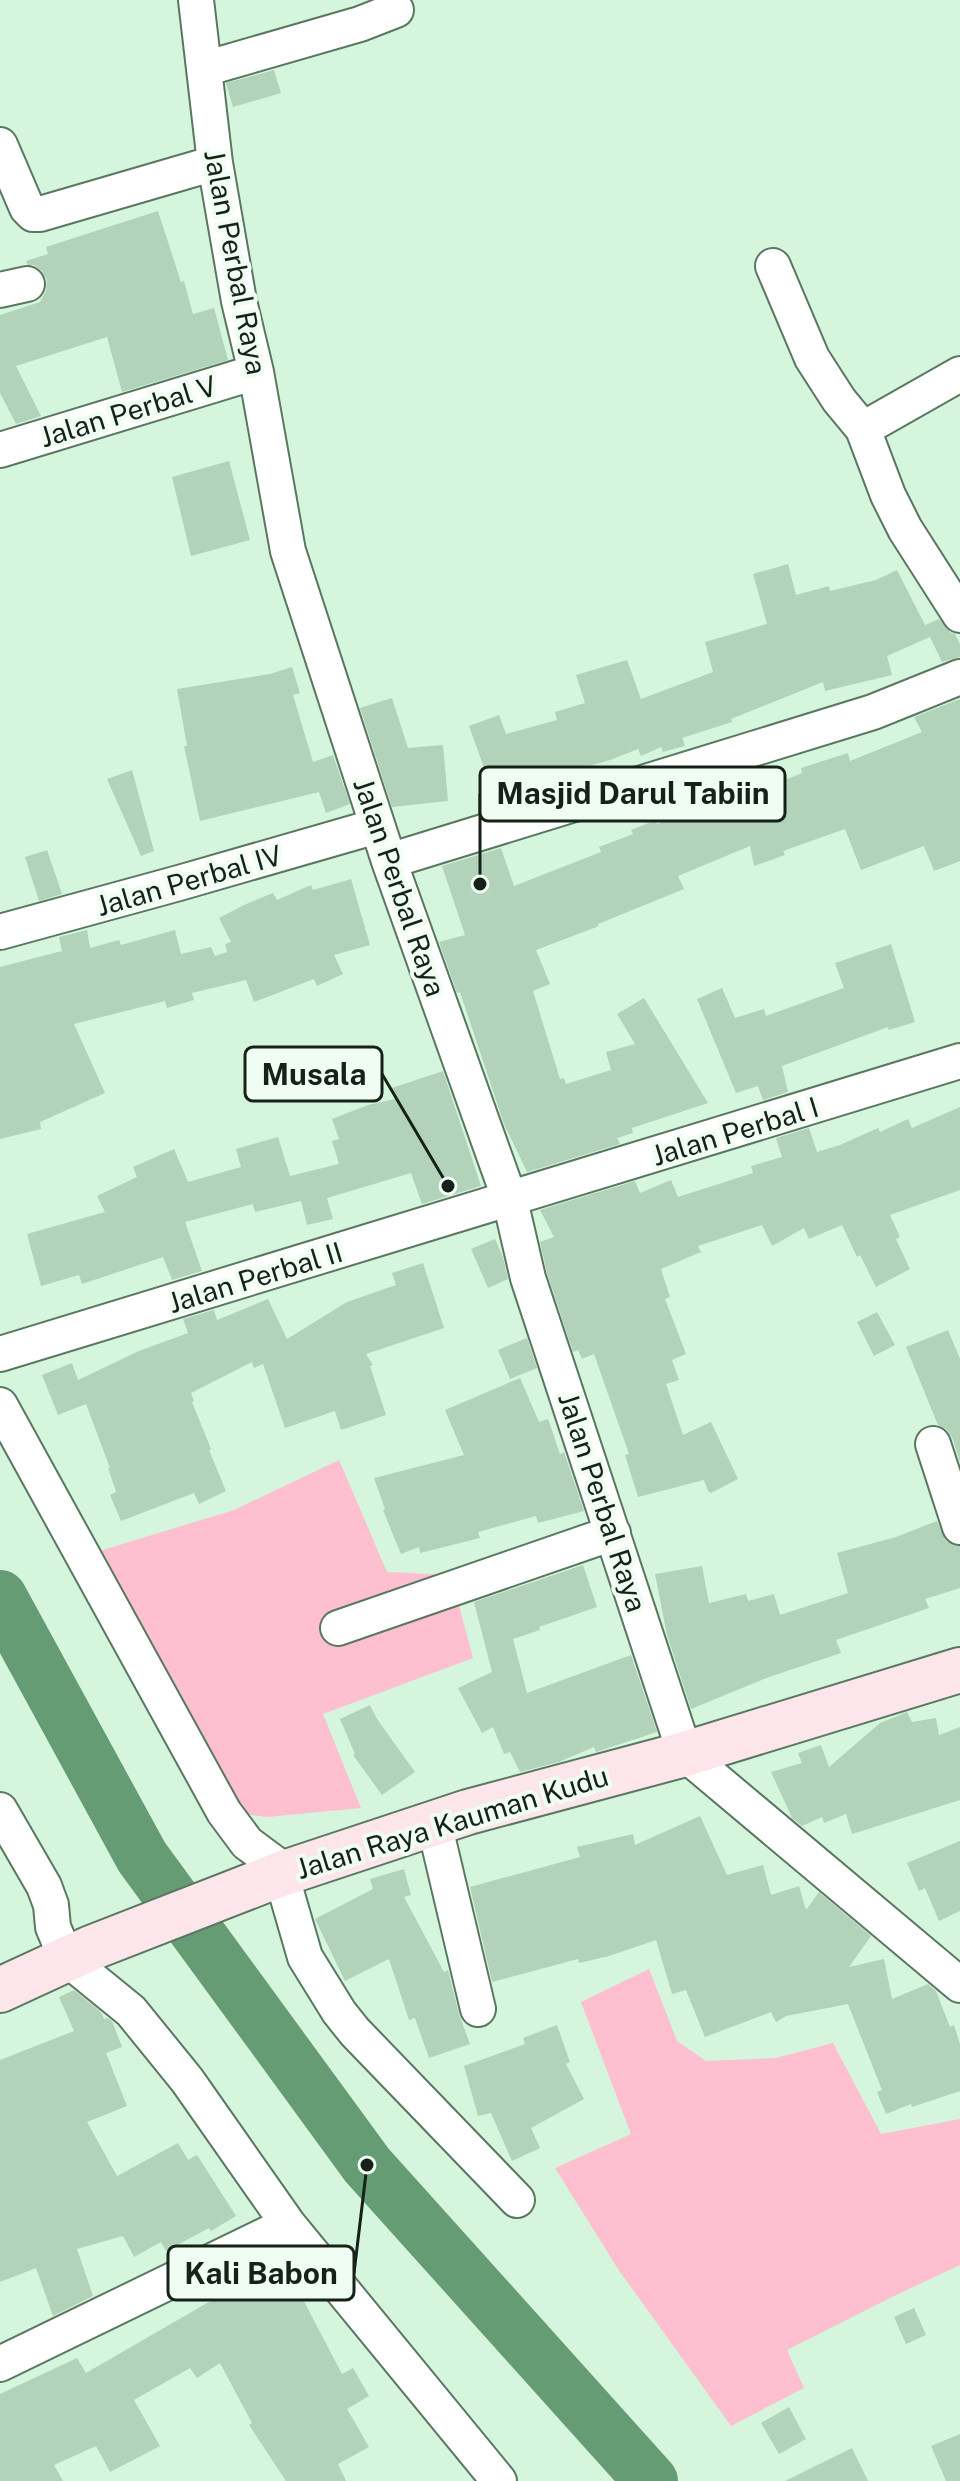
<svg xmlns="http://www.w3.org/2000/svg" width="960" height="2481" font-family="'Public Sans',sans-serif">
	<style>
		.green { fill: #febfd0 }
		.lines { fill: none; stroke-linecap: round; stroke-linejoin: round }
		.river { stroke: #659c74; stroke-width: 54 }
		.building { fill: #b2d2b9 }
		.street-casing { stroke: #597761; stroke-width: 38 }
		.secondary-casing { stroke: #597761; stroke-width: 48 }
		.street { stroke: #fff; stroke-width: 34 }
		.secondary { stroke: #fde5ec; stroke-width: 44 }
		.labels { text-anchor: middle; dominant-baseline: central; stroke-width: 8; stroke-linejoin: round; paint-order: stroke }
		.street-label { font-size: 28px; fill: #162219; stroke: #f0fdf3 }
		.leader { fill: none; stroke: #162219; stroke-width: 3 }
		.callout-dot { fill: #162219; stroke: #f0fdf3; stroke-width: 3 }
		.callout { fill: #f0fdf3; stroke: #162219; stroke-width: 3 }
		.callout-label { font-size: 30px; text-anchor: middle; font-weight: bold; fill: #162219 }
	</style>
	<rect width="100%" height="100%" fill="#d5f6dc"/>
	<path class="green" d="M339 1460 387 1572 451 1575 473 1658 323 1714 361 1808 267 1817 210 1809 67 1561 234 1510Z
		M649 1969 677 2041 706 2061 776 2058 833 2043 881 2134 960 2119V2265L892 2297 787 2350 804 2388 731 2426 618 2269 555 2168 631 2134 581 2002Z"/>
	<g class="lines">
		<path class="river" d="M0 1597 142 1857 367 2165 651 2481"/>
	</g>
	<path class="building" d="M274 70 281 93 233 107 226 83Z
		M158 211 181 282 184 281 193 314 214 308 228 360 122 392 107 337 16 366 41 416 16 424 0 393V315L40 302 46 291 47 280 42 271 34 265H28L26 261 48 254 46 247Z
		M229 461 250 540 191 556 172 477Z
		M788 564 796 595 829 586 830 591 876 580 897 570 925 625 939 619 950 632 955 634 960 644V657L942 662 930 637 887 656 892 675 825 691 823 682 731 719 732 722 682 738 685 746 663 752 661 747 641 756 638 749 610 760 538 781 537 777 493 793 469 726 499 715 506 734 557 720 555 712 585 703 576 675 627 660 641 699 713 672 705 642 767 624 753 574Z
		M292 667 300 693 293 695 313 762 333 755 350 804 326 813 319 792 200 821 184 746H187L177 689 270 674Z
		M392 698 408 748 443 745 448 801 392 807 360 708Z
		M960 699V861L934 871 924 846 861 870 845 829 783 851 785 855 754 866 750 846 678 876 684 889 598 924 599 926 536 950 550 984 533 991 560 1079 564 1078 566 1084 611 1070 606 1052 635 1044 617 1014 644 998 708 1103 632 1128 633 1133 617 1138 620 1144 527 1172 504 1124 460 992 457 993 439 942 465 935 442 866 501 848 514 886 601 852 599 847 633 834 631 830 656 820 657 824 719 801 721 807 802 773 801 768 848 753 850 761 922 732 914 717Z
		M132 770 154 851 141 856 107 779Z
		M47 850 62 894 39 901 25 857Z
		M351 879 370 945 334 955 343 974 317 986 314 979 254 1002 246 980 192 993 194 1000 167 1008 165 1001 74 1024 105 1093 40 1122 41 1129 0 1139V967L62 951 59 937 87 930 90 948 119 940 121 945 175 930 181 954 211 947 215 956 227 952 225 944 231 942 219 918 244 905 273 893 277 900 311 885 313 890Z
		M891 944 915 1022 889 1030 888 1027 782 1066 788 1092 763 1100 758 1086 736 1093 697 999 722 988 735 1018 764 1009 766 1016 844 988 835 963Z
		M443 1071 481 1186 422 1204 411 1173 327 1198 333 1219 307 1225 301 1201 255 1212 253 1204 185 1222 202 1271 172 1280 163 1257 82 1284 79 1275 41 1286 27 1234 105 1212 97 1196 137 1177 133 1167 174 1149 188 1182 241 1167 236 1149 278 1137 290 1176 339 1164 332 1141 339 1139 332 1119 368 1105 395 1099 392 1088Z
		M960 1107V1190L890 1215 900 1237 896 1239 910 1269 876 1287 860 1255 857 1257 842 1225 809 1239 804 1228 772 1246 762 1225 698 1246 701 1252 661 1269 670 1297 665 1299 686 1354 672 1360 679 1380 666 1384 683 1435 711 1422 738 1479 711 1493 708 1491 704 1480 638 1497 625 1455 629 1454 594 1354 582 1359 578 1350 573 1352 547 1273 540 1242 554 1237 540 1210 635 1181 640 1193 671 1180 678 1197 753 1173 751 1166 782 1157 776 1138 809 1128 817 1152 840 1145 878 1128 880 1132 908 1119 912 1128Z
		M495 1239 503 1257 508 1279 488 1288 471 1249Z
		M423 1263 444 1328 366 1354 373 1365 370 1366 386 1415 341 1430 335 1411 285 1428 263 1364 254 1368 252 1362 191 1393 194 1401 192 1402 211 1449 209 1450 226 1491 199 1504 194 1493 121 1521 110 1495 116 1492 108 1468H110L86 1404 58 1415 42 1375 72 1363 78 1380 139 1351 188 1333 183 1319 214 1310 217 1320 268 1299 287 1339 347 1302 396 1285 392 1273Z
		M877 1312 895 1345 874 1356 857 1322Z
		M948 1330 960 1359V1462L952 1437 946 1429 938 1425 906 1347Z
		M527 1338 537 1368 510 1379 498 1350Z
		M520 1378 539 1422 548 1419 560 1454 564 1452 584 1511 538 1523 536 1516 478 1532 480 1538 420 1553 419 1547 401 1554 383 1510 385 1509 374 1478 464 1455 445 1410Z
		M937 1521 946 1541 960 1546V1588L925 1599 929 1608 836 1640 841 1653 769 1677 691 1709 667 1635 655 1574 702 1566 709 1603 746 1594 748 1601 774 1594 780 1615 848 1593 837 1553 896 1537Z
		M583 1565 597 1607 539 1627 540 1630 513 1639 527 1693 631 1655 657 1732 596 1752 594 1747 559 1762 520 1772 510 1752 504 1754 493 1727 482 1733 458 1688 492 1672 474 1602Z
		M370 1705 377 1719 415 1772 382 1795 353 1755 355 1754 340 1719Z
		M907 1712 912 1722 936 1718 939 1735 960 1727V1800L852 1834 846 1814 824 1823 822 1817 802 1826 792 1818 771 1772 802 1763 798 1753 821 1745 829 1767 880 1723Z
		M700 1816 727 1875 763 1865 771 1895 799 1886 806 1910 819 1892 871 1936 849 1967 884 1959 892 1999 928 1984 936 1991 950 2027 954 2025 960 2044V2091L912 2107 911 2104 886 2114 877 2092 882 2090 848 2004 786 2016 776 2022 771 2012 705 2037 686 1990 672 1994 656 1940 609 1956 579 1963 578 1959 492 1982 470 1887 580 1857 577 1847 633 1834 635 1845Z
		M960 1841V1911L939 1921 925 1888 919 1891 907 1863Z
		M404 1869 411 1895 404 1897 444 1972 448 1970 459 2014 470 2044 429 2058 415 2018 409 2020 389 1959 345 1981 315 1919 373 1889 370 1879Z
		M74 1990 101 2012 104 2019 107 2018 112 2021 122 2047 106 2053 127 2106 87 2122 117 2176 178 2143 188 2160 197 2155 236 2216 211 2231 209 2228 166 2251 161 2242 134 2257 123 2236 77 2249 93 2296 53 2316 36 2268 0 2282V2060L74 2031 59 1997Z
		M557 2025 570 2062 566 2064 584 2099 531 2128 540 2148 512 2161 491 2113 478 2116 464 2066 525 2044 523 2038Z
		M286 2267 342 2374 353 2368 369 2396 347 2409 369 2447 338 2464 346 2481H286L249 2425 252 2423 220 2363 197 2378 190 2368 134 2400 160 2446 110 2472 96 2446 54 2465 63 2481H0V2394L77 2358 86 2373 233 2288 235 2291Z
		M914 2308 926 2335 906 2344 894 2317Z
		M789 2407 806 2439 779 2454 761 2423Z
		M960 2434V2481H946L931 2446Z
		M852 2448 868 2481H785Z"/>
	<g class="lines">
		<defs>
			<path id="street" d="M196 0 215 163 239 301 256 372 288 551 389 861 510 1200 528 1278 685 1754 960 1985
				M204 69 360 24 396 10
				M0 145 27 208 33 214H40L215 163
				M773 266 812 358 839 400 863 429
				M0 290 27 284
				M960 374 863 429 888 495 905 529 960 615
				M0 450 256 372
				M389 861 873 712 960 677
				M0 932 179 883 377 826
				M0 1354 960 1061
				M0 1405 224 1812 247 1843 274 1863 281 1874 305 1957 339 2012 355 2032 517 2200
				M933 1444 960 1527
				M338 1628 613 1533
				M0 1810 44 1886 51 1905 53 1927 66 1958 131 2011 187 2080 288 2224 499 2481
				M434 1823 478 2009
				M0 2364 288 2224"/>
			<path id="secondary" d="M0 1990 91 1948 281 1874 468 1812 685 1754 960 1670"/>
		</defs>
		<use href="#street" class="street-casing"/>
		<use href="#secondary" class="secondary-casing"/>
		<use href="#street" class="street"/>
		<use href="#secondary" class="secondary"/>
	</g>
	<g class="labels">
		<g class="street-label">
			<text transform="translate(236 262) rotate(79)">Jalan Perbal Raya</text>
			<text transform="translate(128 411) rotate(-17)">Jalan Perbal V</text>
			<text transform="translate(189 880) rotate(-16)">Jalan Perbal IV</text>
			<text transform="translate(400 887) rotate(71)">Jalan Perbal Raya</text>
			<text transform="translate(735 1131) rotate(-17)">Jalan Perbal I</text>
			<text transform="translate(255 1277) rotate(-17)">Jalan Perbal II</text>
			<text transform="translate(603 1502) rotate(72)">Jalan Perbal Raya</text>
			<text transform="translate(452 1822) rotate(-17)">Jalan Raya Kauman Kudu</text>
		</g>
	</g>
	<path class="leader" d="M480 884L480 794M448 1186L382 1074M367 2165L354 2273"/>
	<g class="callout-dot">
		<circle cx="480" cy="884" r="8"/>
		<circle cx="448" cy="1186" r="8"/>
		<circle cx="367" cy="2165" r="8"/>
	</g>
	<g class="callout">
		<rect x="480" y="767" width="305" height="54" rx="8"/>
		<rect x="245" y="1047" width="137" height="54" rx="8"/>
		<rect x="168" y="2246" width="186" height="54" rx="8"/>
	</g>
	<g class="callout-label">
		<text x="633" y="804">Masjid Darul Tabiin</text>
		<text x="314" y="1085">Musala</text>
		<text x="261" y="2284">Kali Babon</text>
	</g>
</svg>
